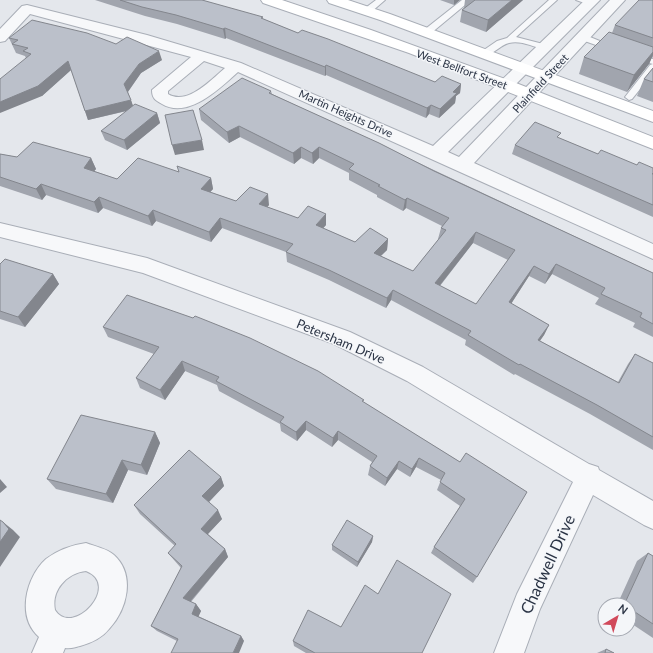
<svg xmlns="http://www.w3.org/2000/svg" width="653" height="653" font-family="Lato,sans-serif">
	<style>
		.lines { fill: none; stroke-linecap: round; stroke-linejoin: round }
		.service-casing { stroke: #a9aeb7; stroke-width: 2 }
		.minor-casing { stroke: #a9aeb7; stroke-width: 2 }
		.secondary-casing { stroke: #a9aeb7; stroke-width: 2 }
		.service { fill: #f7f8fa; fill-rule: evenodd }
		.minor { fill: #f7f8fa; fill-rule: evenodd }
		.secondary { fill: #fff; fill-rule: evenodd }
		.wall { fill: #a1a5ae; fill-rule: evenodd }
		.shaded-wall { fill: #83868d }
		.building { fill: #bbc0ca; stroke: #83868d; fill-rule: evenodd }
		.labels { text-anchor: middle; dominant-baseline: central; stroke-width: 3; stroke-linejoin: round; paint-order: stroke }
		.far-street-label { font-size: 11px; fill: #2b3445; stroke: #f4f6f9 }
		.street-label { font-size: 13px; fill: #2b3445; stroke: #f4f6f9 }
		.near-street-label { font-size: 16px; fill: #2b3445; stroke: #f4f6f9 }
	</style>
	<rect width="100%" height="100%" fill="#e4e7ec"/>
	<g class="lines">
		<defs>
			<path id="service" d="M376 0H385L370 13H364V9Z
				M462 0H471L430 34H424V30Z
				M549 0H557L516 37 547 45V49H544C533 47 521 40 509 43 500 45 490 58 481 56L480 54 481 52 497 41 507 38Z
				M576 0H588L594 3 590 5Z
				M579 35H585L617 48 616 50H610L579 39Z
				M631 54H634L653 59V73L632 99 629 100 625 97 650 65 653 64 631 58 630 56Z"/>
			<path id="minor" d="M585 0H600L448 152 459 157 610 0H625L474 163 653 244V259L238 72C220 88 188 120 162 104 155 100 152 98 152 90L191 57 30 14 5 41 0 42V29L22 6 27 5 147 35 241 63 433 146ZM204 61 225 68C211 80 187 106 168 94V91Z
				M0 223 147 258 350 332 423 367 589 464 598 467 599 470 653 501V529L644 525 593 495 540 609 524 653H494L517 594 573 482 407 381 334 344 143 273 0 237Z
				M86 543C94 546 108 549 114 555 136 575 127 610 109 629 102 638 91 643 80 646 75 647 71 649 65 648L63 653H32L39 637C16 617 26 577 46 559 58 550 72 545 86 543ZM86 571C122 585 73 638 55 610 51 590 67 573 86 571Z"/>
			<path id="secondary" d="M261 0H282L371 30 516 83 653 137V149L409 53 263 3Z
				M327 0H348L390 14 653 111V122L380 20 329 3Z"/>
		</defs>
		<use href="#service" class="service-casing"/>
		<use href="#minor" class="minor-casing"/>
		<use href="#secondary" class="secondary-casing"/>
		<use href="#service" class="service"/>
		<use href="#minor" class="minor"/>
		<use href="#secondary" class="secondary"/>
	</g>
	<path class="wall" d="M95 0H202L263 19 298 33 435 82 461 84 460 93 456 96 455 103 439 118 429 114 426 118 326 75 325 76 226 38 225 39 177 24 145 16Z
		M440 0H460L454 5Z
		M465 0H523L486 32 460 22 462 10 464 8Z
		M653 0V58L652 57 649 64 627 92 579 74 584 57 612 33 615 25Z
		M9 38 162 60 141 73 128 92 133 106 157 113 160 123 127 150 105 140 101 131 127 111 88 120 71 70 42 96 25 56 16 53Z
		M653 68V102L637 96 644 79Z
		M271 91 272 94 653 273V337L633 327 635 323 595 304 599 298 552 274 545 284 529 276 511 304 549 325 544 335 540 341 618 382 628 364 635 354 653 363V450L590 414 515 374 514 375 465 345 466 340 391 300 386 308 329 280 287 262 286 252 222 228 211 242 156 221 152 226 103 208 98 213 46 195 42 200 0 186V154L17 157 91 158 96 169 94 171 117 179 179 172 211 178 213 189 210 192 236 201 269 205 267 207 298 218 326 214V225L323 228 355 242 388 239 387 250 381 256 413 271 439 239H438L441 228 442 226 406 208 403 211 377 197V195L349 180V173L319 158 313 164 301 158 294 164 240 137 229 143 201 120 199 109ZM473 243 508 260 476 304 440 286Z
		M559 138 598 154 637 165 653 168V217L512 154 515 145Z
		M0 264 53 274 59 284 25 327 0 319Z
		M103 327 363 402 460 462 477 577 473 583 431 553 434 547 460 506 437 490 441 480 416 467 410 477 397 469 385 486 368 475 370 466 372 462 338 440 332 447 306 430 297 441 281 431 280 424 219 391 217 385 185 371 165 400 140 388 136 378 154 354 108 337Z
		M155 432 160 443 147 475 128 470 113 503 56 489 47 479Z
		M221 477 224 486 209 502 222 519 208 534 225 549 228 557 191 602 196 604 201 611 198 616 241 636 244 641H177L157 631 151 626 181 568 174 560 168 553 175 546 140 514 134 505Z
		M373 536 372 542 357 567 332 550V545Z
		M648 553 653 556V638L629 622V605H617L637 561Z
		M341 627 422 653H306L294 646 293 641Z
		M606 649 614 653H597Z"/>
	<path class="shaded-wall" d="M454 0H460L454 5Z
		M512 0H523L486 32 488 20Z
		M225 28 226 38 225 39 223 29Z
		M159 51 162 60 141 73 127 93 124 84 139 64Z
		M653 52V55L649 64 627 92 634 75Z
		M68 61 71 70 42 96 0 113V102Z
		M326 65V75L325 76V67Z
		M461 84 460 93 456 96 455 103 439 118 440 109 453 92Z
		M131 100 134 109 88 120 85 111Z
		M431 105 429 114 426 118 427 108Z
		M157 113 160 123 127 150 124 140Z
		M239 126 240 137 229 143 227 132Z
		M202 140 204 150 175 155 172 145Z
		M301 147V158L294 164 293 153Z
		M319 147V158L313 164 312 153Z
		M91 158 96 169 88 179 84 168Z
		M211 178 213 189 203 200 201 189Z
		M41 184 46 195 42 200 36 189Z
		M268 194 269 205 260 215 259 204Z
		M99 197 103 208 98 213 94 202Z
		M407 198 406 208 403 211 405 200Z
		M153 210 156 221 152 226 148 216Z
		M326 214V225L316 236V225Z
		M220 218 222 228 211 242 209 232Z
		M476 232 473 243 433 294 435 283Z
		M388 239 387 250 373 263 374 253Z
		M556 264 552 274 545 284 549 274Z
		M534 266 529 276 505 313 509 302Z
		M53 274 59 284 25 327 18 317Z
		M393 290 391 300 386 308 387 298Z
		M549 325 544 335 533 350 538 340Z
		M182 361 185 371 165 400 160 390Z
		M306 421V430L297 441 296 432Z
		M338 431V440L332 447 333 438Z
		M155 432 160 443 147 475 141 465Z
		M419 458 416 467 410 477 412 469Z
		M122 460 128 470 113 503 106 494Z
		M399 461 397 469 385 486 387 478Z
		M221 477 224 486 206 505 202 496Z
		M0 479 7 487 0 493Z
		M218 510 222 519 205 537 201 529Z
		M3 522 13 530 20 537 0 567V542Z
		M373 536 372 542 357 567 358 562Z
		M225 549 228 557 188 604 183 598Z
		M196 604 201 611 197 620 192 614Z
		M241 636 244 641 239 653H233Z"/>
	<path class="building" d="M120 0H202L263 17 261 18 298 33 302 30 328 39 435 82 442 76 461 84 453 92 457 93 440 109 431 105 427 108 326 65 325 67 225 28 223 29 176 15 142 7Z
		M475 0H512L488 20 462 10Z
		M639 0H653V38L615 25Z
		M32 20 87 33 116 44 127 37 159 51 139 64 124 84 131 100 85 111 68 61 38 86 0 102V79L31 54 23 51 28 48 12 44 18 40 9 38Z
		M609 32 653 47V52L634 75 584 57Z
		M653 68V82L644 79Z
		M242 78 271 91 269 93 379 143 434 171 653 273V324L640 317 642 313 601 294 605 288 556 264 549 274 534 266 509 302 549 325 538 340 619 383 635 354 653 363V437L597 405 520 364 519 365 468 335 471 331 393 290 387 298 329 270 286 252 293 244 220 218 209 232 153 210 148 216 99 197 94 202 41 184 36 189 0 177V154L17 157 33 142 91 158 84 168 117 179 138 158 179 172 177 166 211 178 201 189 236 201 250 187 268 194 259 204 298 218 308 206 326 214 316 225 355 242 370 228 388 239 374 253 413 271 446 230 441 228 449 218 407 198 405 200 378 186 380 185 349 169 354 164 319 147 312 153 301 147 293 153 239 126 227 132 199 109ZM476 232 515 250 476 304 435 283Z
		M135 104 157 113 124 140 101 131Z
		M193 110 202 140 172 145 165 115Z
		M535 122 561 133 557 137 598 154 601 150 637 165 639 162 653 168V173L652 174H653V205L515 145Z
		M5 259 53 274 18 317 0 311V264Z
		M127 295 193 318 195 316 250 338 318 371 364 400 362 401 460 462 466 453 527 492 477 577 434 547 465 499 440 482 445 473 419 458 412 469 399 461 387 478 370 466 377 456 338 431 333 438 306 421 296 432 280 422 284 417 216 381 219 377 182 361 160 390 136 378 159 347 103 327Z
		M81 415 155 432 141 465 122 460 106 494 47 479Z
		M189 450 221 477 202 496 218 510 201 529 225 549 183 598 196 604 192 614 241 636 233 653H171L178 639 151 626 182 566 168 553 176 544 134 505Z
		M0 520 3 522 9 529 0 542Z
		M347 520 373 536 358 562 332 545Z
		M648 553 653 556V624L629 608V605H624Z
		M397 560 451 594 422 653H315L293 641 308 610 341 627 365 585 378 594Z
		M606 649 614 653H605Z"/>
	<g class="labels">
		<g class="far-street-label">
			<text transform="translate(462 69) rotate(20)">West Bellfort Street</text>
			<text transform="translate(540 83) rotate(-47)">Plainfield Street</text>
			<text transform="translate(346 113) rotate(24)">Martin Heights Drive</text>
		</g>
		<g class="street-label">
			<text transform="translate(341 341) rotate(23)">Petersham Drive</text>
		</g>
		<g class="near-street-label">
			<text transform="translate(547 564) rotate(-65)">Chadwell Drive</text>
		</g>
	</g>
	<g transform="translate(617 617) rotate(38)"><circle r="19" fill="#f4f6f9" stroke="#a4a8b1"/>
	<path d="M0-3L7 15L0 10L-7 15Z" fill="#d1495b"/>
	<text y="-6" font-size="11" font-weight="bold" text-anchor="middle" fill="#2b3445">N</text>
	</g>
</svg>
